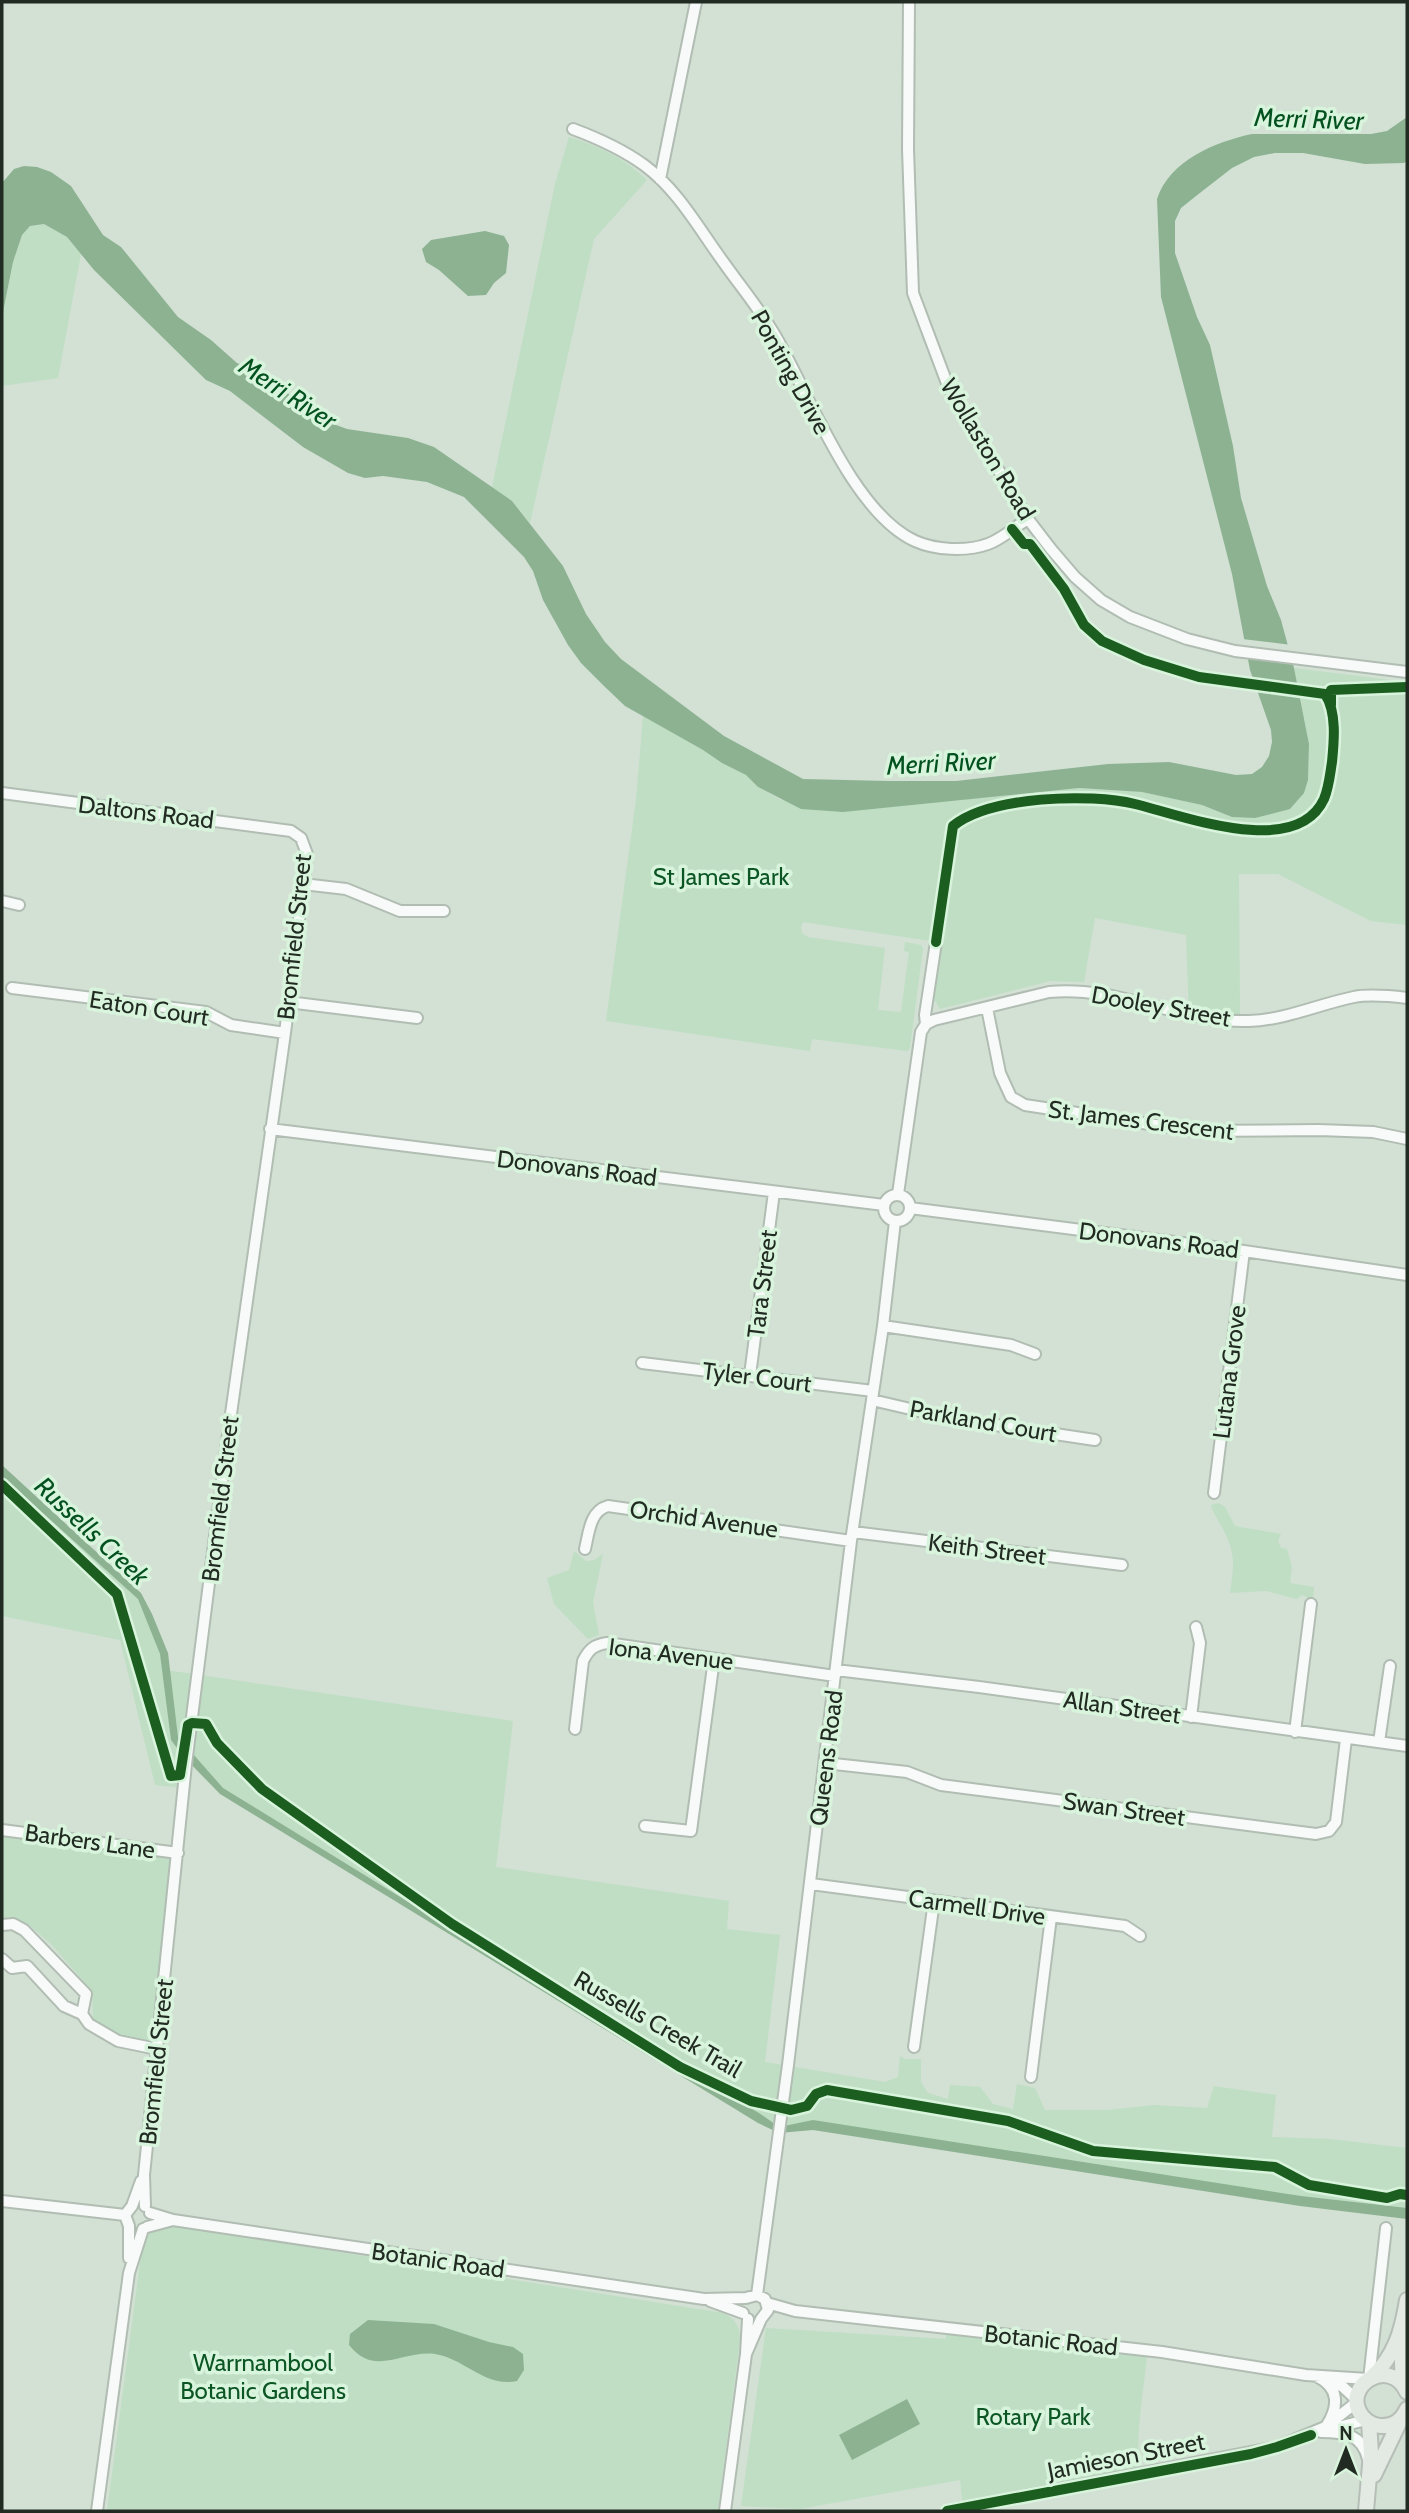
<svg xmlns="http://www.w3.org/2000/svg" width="1409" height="2513" font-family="Cabin,sans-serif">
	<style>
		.green { fill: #bfdec4 }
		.water { fill: #8db292 }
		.pier { fill: #d2e1d4 }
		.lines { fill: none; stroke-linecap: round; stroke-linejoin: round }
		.minor-casing { stroke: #b1bdb3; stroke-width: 14 }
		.major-casing { stroke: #b6beb7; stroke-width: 18 }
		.minor { stroke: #f8faf9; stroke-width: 10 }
		.major { stroke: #e3eae4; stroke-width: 14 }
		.cycleway-casing { stroke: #d9f4dc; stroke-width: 15 }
		.cycleway { stroke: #1b5e20; stroke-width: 10 }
		.labels { text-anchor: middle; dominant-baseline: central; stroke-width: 7; stroke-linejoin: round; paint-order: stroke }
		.street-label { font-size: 24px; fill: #212b22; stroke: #d9f4dc }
		.park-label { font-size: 24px; fill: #0b5624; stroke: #d9f4dc }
		.water-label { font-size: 26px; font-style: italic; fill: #02511f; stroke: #d9f4dc }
	</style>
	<rect width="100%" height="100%" fill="#d2e1d4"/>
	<path class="green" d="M569 137C599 146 624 158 647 180L594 239 530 523 512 501 492 487 555 184Z
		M44 224 67 237 81 254 58 378 2 386V317L13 262 22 235 30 226Z
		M1294 668 1407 682V925L1371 921 1278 874H1239L1240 1020 1189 1015 1186 935 1095 918 1084 982 1050 981 940 1009 932 996 938 942 803 922 801 927 802 933 808 937 885 948 878 1010 901 1012 909 952 904 951 905 942 921 945 923 948 910 1048 907 1051 812 1039 810 1051 606 1021 636 800 643 716 703 750 722 763 746 775 758 787 781 800 1019 793 1079 788 1142 792 1202 805 1232 817 1308 780 1309 744Z
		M2 1470 138 1595 166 1670 513 1721 496 1867 729 1901 727 1929 780 1935 765 2062 885 2082 898 2077 900 2056 905 2059H921V2082L928 2093 948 2099 950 2085 980 2087 993 2104 1013 2109 1017 2084 1035 2088 1045 2110H1108L1154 2105 1207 2108 1214 2086 1276 2095 1272 2137 1330 2139 1407 2148V2214L813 2126 779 2130 221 1790 189 1749 184 1788 155 1785 120 1640 2 1616Z
		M1219 1503 1225 1507 1235 1526 1281 1534 1278 1541 1281 1548 1287 1549 1292 1567 1290 1583 1314 1587 1313 1600 1302 1595 1297 1599 1266 1591 1230 1593C1237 1550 1232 1546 1212 1509L1211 1505Z
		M574 1551 586 1561 594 1560 603 1554 593 1602 599 1635 588 1639 554 1604 547 1578 569 1570Z
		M2 1830 178 1853 158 2042C126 2040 117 2039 93 2019L92 1991 52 1945 29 1925 8 1917 2 1919Z
		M174 2226 723 2313C735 2319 740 2325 740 2340L718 2511H107L143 2241C150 2230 161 2227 174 2226Z
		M766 2328 946 2339V2328L1147 2351C1145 2390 1133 2437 1141 2475L963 2508 960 2480 800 2509 741 2506Z"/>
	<path class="water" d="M1407 117V161L1404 163 1365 164 1303 153H1275L1254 157 1232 168 1196 196 1181 208 1175 221V253L1197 317 1210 345 1233 446 1241 498 1267 586 1281 620 1294 668 1309 744 1308 780 1304 793 1290 809 1255 818 1232 817 1202 805 1142 792 1079 788 843 812 801 809 758 787 746 775 722 763 703 750 625 706 605 687 581 663 568 645 543 600 533 571 524 557 464 497 427 482 383 476 365 478 348 473 303 447 230 391 206 380 94 270 67 237 44 224 30 226 22 235 13 262 2 317V183L14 169 24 166 37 167 51 172 71 186 103 235 121 247 178 317 211 340 237 363 267 376 291 396 325 421 347 429 408 438 434 447 512 501 563 566 586 614 605 642 621 659 724 736 803 779 888 781H956L1108 764 1169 762 1236 775 1252 774 1262 767 1269 756 1272 742 1271 730 1250 670 1232 574 1161 297 1157 199C1170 160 1215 142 1252 134H1371L1387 131Z
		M485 231 504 236 509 245 506 273 494 283 486 295 468 296 439 270 426 262 422 249 431 240Z
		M2 1465 141 1593 152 1614 168 1653 178 1737 223 1788 662 2058 759 2113 779 2127 813 2120 1301 2196 1407 2208V2219L1300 2206 813 2130 779 2133 758 2123 220 1794 183 1756 171 1740 160 1654 138 1599 2 1476Z
		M368 2320 434 2324 489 2342 513 2347 523 2354 524 2370 517 2381C485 2388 464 2358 435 2354 402 2350 375 2378 349 2345L350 2334Z
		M907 2399 920 2424 852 2460 839 2435Z"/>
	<path class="pier" d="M1242 639 1292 645 1296 662 1244 656Z"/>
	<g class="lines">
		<defs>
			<path id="minor" d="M909 2 908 149 913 293 948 386 1028 519 1051 549 1075 577 1101 600 1130 617 1187 639 1235 651 1407 672
				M573 129C597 138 622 149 644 165 678 190 699 229 724 263 741 287 761 311 776 337 809 394 853 513 915 541 935 550 966 552 988 544 1002 539 1016 526 1028 519
				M660 179 696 2
				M2 793 291 831 301 838 307 854 285 1033 227 1442 186 1764 144 2175 145 2206
				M303 884 346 889 400 911H444
				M2 901 19 905
				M12 988 206 1012 231 1025 285 1033
				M288 1002 417 1018
				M987 1008 1000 1073 1011 1097 1025 1105 1195 1131 1319 1130 1373 1132 1407 1139
				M926 1024 925 1015 936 942
				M270 1129 884 1205
				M898 1194 921 1032 926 1024 934 1020 1049 992C1118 985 1180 1023 1249 1021 1285 1020 1319 1004 1354 997 1370 994 1390 996 1407 998
				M884 1208a13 13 0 1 1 26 0a13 13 0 1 1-26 0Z
				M910 1208 1244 1251 1407 1275
				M883 1326 1011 1345 1035 1354
				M642 1363 873 1391
				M750 1375 774 1192
				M872 1400 949 1418 1095 1440
				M1214 1493 1244 1251
				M853 1532 1122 1565
				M585 1549C589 1532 590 1511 608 1506L851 1541
				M836 1670 979 1687 1407 1746
				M1191 1717 1200 1643 1196 1627
				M575 1729 583 1661C589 1649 594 1645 607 1643L835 1676
				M1295 1732 1311 1604
				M1379 1742 1390 1666
				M825 1763 907 1772 941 1785 1316 1834 1329 1831 1336 1822 1346 1739
				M645 1826 691 1831 714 1659
				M2 1830 178 1853
				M811 1884 1125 1926 1140 1936
				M2 1925 13 1924 24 1930 86 1994 82 2014
				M2 1959 12 1968 27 1966 64 2006 82 2014 89 2024 118 2041 157 2049
				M914 2047 934 1901
				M1031 2077 1051 1917
				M2 2201 125 2215
				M150 2213 173 2220 704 2299 746 2298 757 2295 765 2299 768 2310 761 2319 746 2354
				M147 2227 173 2220
				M129 2258V2226L125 2215 132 2206 141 2181
				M757 2295 788 2065 851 1541 883 1326 895 1221
				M710 2301 743 2313
				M767 2303 795 2311 1162 2352 1306 2375 1368 2379
				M1318 2377C1339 2388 1339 2406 1327 2425
				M1369 2379 1386 2228
				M1329 2381 1343 2387 1357 2400
				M1330 2429 1366 2420
				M1321 2432C1344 2432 1362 2434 1368 2459
				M97 2511 129 2273 143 2229
				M725 2511 746 2354 748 2319
				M947 2511 1277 2447 1325 2427 1357 2402"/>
			<path id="major" d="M1401 2339 1403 2385
				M1371 2378C1395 2356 1402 2331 1407 2300
				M1407 2392C1390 2355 1340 2386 1362 2416 1367 2422 1374 2426 1381 2426 1394 2427 1402 2420 1407 2409
				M1374 2475 1400 2421
				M1366 2511 1371 2453 1369 2422"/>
		</defs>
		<use href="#minor" class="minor-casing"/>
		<use href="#major" class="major-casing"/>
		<use href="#minor" class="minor"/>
		<use href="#major" class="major"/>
		<defs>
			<path id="cycleway" d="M1331 705V690L1407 687
				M936 942 953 826C990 796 1090 793 1135 804 1181 815 1296 860 1324 799 1329 787 1330 774 1332 762 1334 742 1337 712 1325 694L1199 677 1144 660 1102 641 1084 625 1064 589 1030 544H1024L1012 529
				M2 1485 117 1594 171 1776 180 1775 188 1725 192 1723 206 1724 217 1743 262 1789 452 1924 680 2067 751 2101 791 2110 807 2106 816 2094 827 2090 1008 2121 1093 2151 1275 2167 1309 2185 1387 2198 1400 2194 1407 2195
				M947 2511 1251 2454 1277 2447 1311 2435"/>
		</defs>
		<use href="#cycleway" class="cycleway-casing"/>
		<use href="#cycleway" class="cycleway"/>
	</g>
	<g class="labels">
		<g class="street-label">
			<text transform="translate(791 372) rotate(61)">Ponting Drive</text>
			<text transform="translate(988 449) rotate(59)">Wollaston Road</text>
			<text transform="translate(146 812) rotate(7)">Daltons Road</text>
			<text transform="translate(294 937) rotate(-84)">Bromfield Street</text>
			<text transform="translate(1161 1006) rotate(10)">Dooley Street</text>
			<text transform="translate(149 1008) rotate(9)">Eaton Court</text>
			<text transform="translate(1141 1120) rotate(7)">St. James Crescent</text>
			<text transform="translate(577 1168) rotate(7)">Donovans Road</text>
			<text transform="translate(1159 1240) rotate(7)">Donovans Road</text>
			<text transform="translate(762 1284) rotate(-83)">Tara Street</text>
			<text transform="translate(1229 1372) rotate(-83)">Lutana Grove</text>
			<text transform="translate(757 1377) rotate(7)">Tyler Court</text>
			<text transform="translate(983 1421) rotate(10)">Parkland Court</text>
			<text transform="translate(220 1499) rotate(-83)">Bromfield Street</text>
			<text transform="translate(704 1519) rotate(8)">Orchid Avenue</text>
			<text transform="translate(987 1549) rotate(7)">Keith Street</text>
			<text transform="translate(671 1654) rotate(7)">Iona Avenue</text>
			<text transform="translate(1122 1707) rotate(8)">Allan Street</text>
			<text transform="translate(826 1758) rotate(-83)">Queens Road</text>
			<text transform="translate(1124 1809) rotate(8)">Swan Street</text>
			<text transform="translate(90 1841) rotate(8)">Barbers Lane</text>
			<text transform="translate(977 1907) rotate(8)">Carmell Drive</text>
			<text transform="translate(658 2024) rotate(30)">Russells Creek Trail</text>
			<text transform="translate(156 2062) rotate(-84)">Bromfield Street</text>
			<text transform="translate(438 2260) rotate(8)">Botanic Road</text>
			<text transform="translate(1051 2340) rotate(6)">Botanic Road</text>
			<text transform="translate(1126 2456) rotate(-11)">Jamieson Street</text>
		</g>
		<g class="park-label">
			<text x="721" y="876">St James Park</text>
			<text x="263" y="2362">Warrnambool<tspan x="263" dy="28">Botanic Gardens</tspan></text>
			<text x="1033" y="2416">Rotary Park</text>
		</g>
		<g class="water-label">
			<text transform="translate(1309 119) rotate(2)">Merri River</text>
			<text transform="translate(288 393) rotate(33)">Merri River</text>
			<text transform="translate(941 763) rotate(-3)">Merri River</text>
			<text transform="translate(92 1531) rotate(43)">Russells Creek</text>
		</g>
	</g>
	<rect width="1409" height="2513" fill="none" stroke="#212b22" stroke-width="7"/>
	<g transform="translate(1346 2450)" stroke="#d9f4dc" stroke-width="5" paint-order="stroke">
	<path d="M0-5L12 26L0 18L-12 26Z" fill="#212b22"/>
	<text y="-10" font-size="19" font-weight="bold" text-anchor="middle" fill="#212b22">N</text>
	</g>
</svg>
